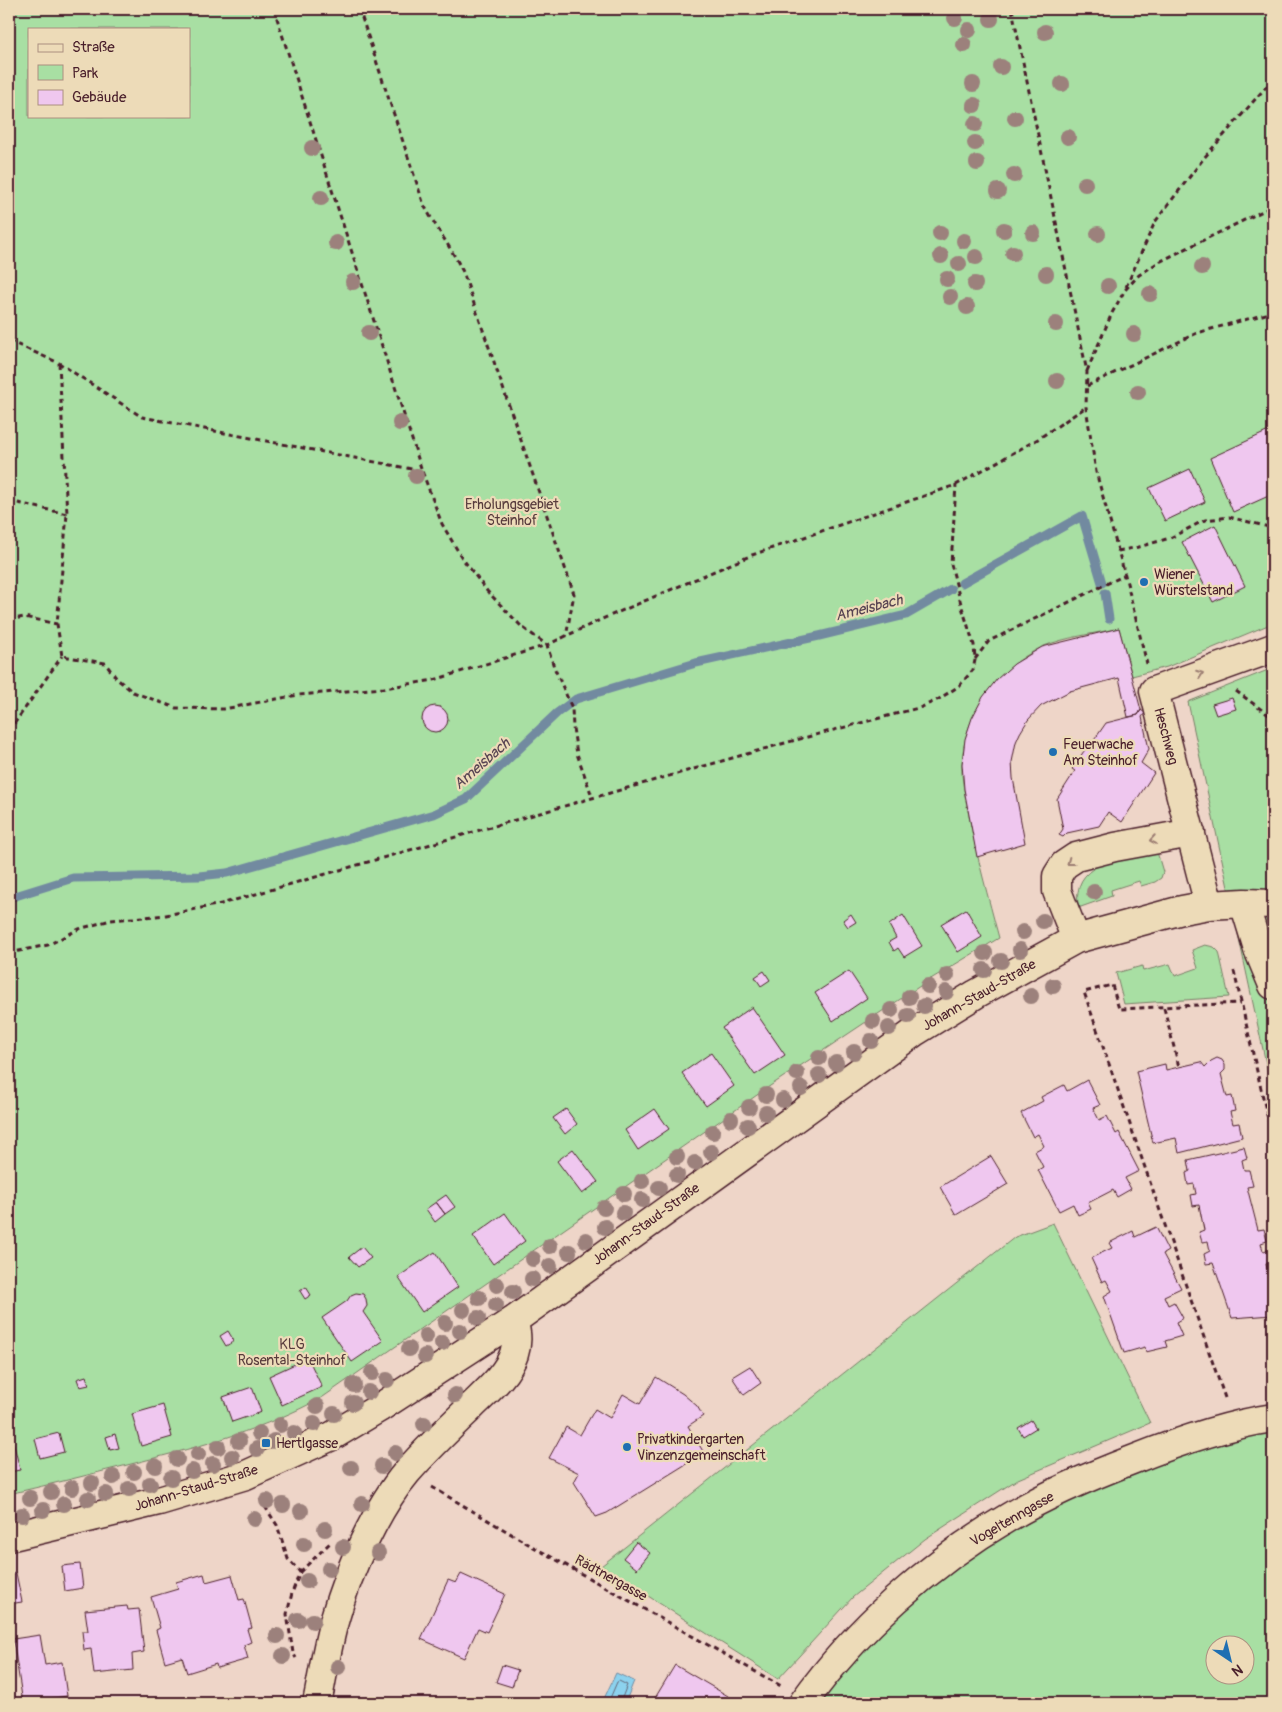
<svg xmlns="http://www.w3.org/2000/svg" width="1282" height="1712" font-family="Pangolin,sans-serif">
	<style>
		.green { fill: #a8dfa3; stroke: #797f67; fill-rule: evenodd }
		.water { fill: #8cd2ee; stroke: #728aa0 }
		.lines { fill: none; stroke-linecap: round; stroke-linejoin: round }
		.shore { stroke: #646779; stroke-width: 1 }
		.stream { stroke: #728aa0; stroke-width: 9 }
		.building { fill: #efc7ef; stroke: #4a1f2b }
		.minor-casing { stroke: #4a1f2b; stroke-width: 31 }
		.path { stroke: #4a1f2b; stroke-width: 3; stroke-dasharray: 5 4; stroke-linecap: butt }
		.minor { stroke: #eddbb8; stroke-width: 28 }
		.tree { fill: #9c817c }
		.oneway { stroke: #9c7d72 }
		.poi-dot { fill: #1f6fb2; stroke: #eddbb8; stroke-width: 2 }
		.labels { text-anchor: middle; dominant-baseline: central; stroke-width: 4.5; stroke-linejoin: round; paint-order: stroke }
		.park-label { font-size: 14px; fill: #583c3d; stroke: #eddbb8 }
		.poi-label { font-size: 14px; fill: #4a1f2b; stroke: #eddbb8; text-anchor: start }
		.street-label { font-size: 14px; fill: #4a1f2b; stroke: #eddbb8 }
		.water-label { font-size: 15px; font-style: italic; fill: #574352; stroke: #eddbb8 }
	</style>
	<rect width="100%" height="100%" fill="#eed5c8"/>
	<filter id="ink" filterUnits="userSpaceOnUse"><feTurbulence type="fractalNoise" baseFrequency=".02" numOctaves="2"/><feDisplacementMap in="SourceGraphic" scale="10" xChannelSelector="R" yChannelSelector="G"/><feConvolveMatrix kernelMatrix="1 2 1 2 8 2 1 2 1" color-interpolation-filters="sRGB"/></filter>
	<g filter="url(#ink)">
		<path class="green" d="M9 9H1273V623L1167 667 1132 676 1119 628C1095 634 1064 637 1042 647 996 669 964 713 962 764 961 781 966 799 969 816 977 857 988 897 999 938L929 980 770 1086 323 1397C265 1429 202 1446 139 1462 96 1473 52 1484 9 1494ZM29 29H189V116H29Z
			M1273 668V1096L1188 702Z
			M1157 852 1163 872 1161 878 1155 882 1141 886 1139 881 1111 890 1112 896 1078 908C1078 902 1077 897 1078 892 1083 858 1130 858 1157 852Z
			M1205 945 1214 947 1219 952 1229 997 1124 1004 1116 973 1142 966 1143 971 1170 964 1175 976 1198 968 1192 950Z
			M1053 1223 1150 1423 1018 1479 925 1539 853 1597 778 1679 601 1566 1015 1237Z
			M1273 1429V1703H813L848 1662 948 1569 1014 1525 1162 1459ZM1214 1644H1244V1674H1214Z"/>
		<path class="water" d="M616 1673 634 1681 625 1703H602Z"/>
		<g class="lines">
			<path class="shore" d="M608 1703 617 1682 619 1681 627 1685 620 1703"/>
			<path class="stream" d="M962 583 1082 516 1102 583
				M1105 593 1109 619
				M9 898 73 878 199 876 227 873 434 814 466 799 557 713 576 699 696 663 819 636 906 615 951 589"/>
		</g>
		<path class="building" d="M1273 429V494L1233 512 1210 458Z
			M1190 469 1205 502 1165 521 1149 488Z
			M1215 525 1245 586 1213 602 1182 542Z
			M1119 628 1141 710 1138 715 1128 717 1119 678 1070 691 1041 706 1028 720 1020 733 1016 742 1012 762 1013 778 1025 843 977 857 964 789 962 764 965 739 972 718 983 697 997 679 1014 664 1042 647Z
			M1232 698 1236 709 1216 715 1212 704Z
			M422 719a13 13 0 1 1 26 0a13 13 0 1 1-26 0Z
			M1141 710 1145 713 1142 717 1149 749 1141 763 1154 773 1122 822 1108 812 1099 826 1067 833 1063 837 1059 835 1063 829 1057 799 1075 771 1072 769 1086 748 1088 749 1106 723 1138 715Z
			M966 909 982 937 958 952 941 924Z
			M851 914 856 922 848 927 843 920Z
			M903 915 922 946 904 957 898 948 894 951 889 942 896 938 889 925Z
			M764 971 770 980 761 986 755 977Z
			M849 971 867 998 833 1021 815 993Z
			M752 1007 785 1055 755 1075 722 1028Z
			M711 1053 734 1086 706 1106 682 1073Z
			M1217 1058 1222 1060 1225 1065V1070L1221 1074 1227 1097 1232 1096 1235 1111 1230 1112 1233 1124 1239 1123 1242 1137 1179 1153 1176 1138 1153 1143 1136 1071 1165 1064 1166 1070 1201 1062 1205 1067 1211 1061Z
			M1087 1080 1100 1105 1093 1108 1099 1120 1107 1116 1116 1134 1119 1132 1139 1171 1125 1178 1131 1189 1117 1197 1113 1190 1088 1203 1091 1209 1078 1215 1073 1204 1059 1211 1038 1170 1043 1167 1035 1151 1044 1146 1038 1134 1033 1137 1021 1113 1043 1101 1041 1097 1064 1085 1067 1091Z
			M566 1109 577 1124 565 1134 553 1118Z
			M655 1109 669 1129 638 1150 625 1130Z
			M1244 1147 1247 1158 1242 1160 1244 1170H1249L1253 1186 1247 1187 1258 1230 1264 1229 1267 1241 1261 1243 1263 1251 1269 1250 1272 1262 1266 1264 1273 1298V1315L1232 1318 1213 1263 1206 1264 1204 1254 1210 1251 1208 1241 1202 1242 1199 1232 1204 1230 1199 1205 1193 1206 1191 1195 1196 1194 1194 1184 1188 1185 1186 1173 1190 1171 1188 1160Z
			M573 1149 598 1182 582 1194 557 1161Z
			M991 1156 1008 1184 956 1215 940 1187Z
			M446 1195 455 1207 445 1214 436 1202Z
			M436 1202 445 1214 435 1222 426 1209Z
			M505 1213 525 1241 493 1264 473 1236Z
			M1156 1227 1168 1251 1163 1254 1181 1288 1164 1296 1168 1305 1174 1302 1183 1318 1176 1322 1182 1336 1165 1341 1167 1347 1146 1352 1145 1347 1124 1353 1104 1296 1112 1291 1106 1280 1102 1282 1091 1258 1112 1248 1109 1243 1133 1231 1135 1237Z
			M362 1247 371 1258 358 1267 349 1257Z
			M435 1252 458 1287 422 1312 398 1277Z
			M306 1287 311 1295 305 1299 300 1291Z
			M356 1293 363 1294 366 1299 367 1306 363 1312 383 1341 352 1362 322 1318 347 1301 351 1295Z
			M228 1331 234 1341 226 1346 220 1336Z
			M308 1358 322 1387 282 1405 269 1376Z
			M750 1366 761 1383 744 1395 732 1377Z
			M86 1376 89 1385 80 1387 77 1379Z
			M656 1377 683 1394 697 1406 703 1416 688 1426 704 1453 607 1513 596 1517 574 1482 579 1473 549 1458 566 1427 580 1435 595 1409 610 1418 623 1394 640 1404Z
			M252 1387 261 1412 232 1422 223 1397Z
			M163 1405 172 1437 141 1446 132 1414Z
			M1031 1420 1036 1428 1023 1436 1018 1428Z
			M59 1433 64 1452 40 1458 35 1439Z
			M115 1434 119 1448 110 1450 106 1437Z
			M13 1441 20 1470 9 1472V1442Z
			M636 1542 650 1553 637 1569 623 1558Z
			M80 1564 83 1588 65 1591 62 1566Z
			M16 1573 22 1602 9 1604V1574Z
			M204 1574 206 1582 232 1575 239 1600 244 1599 252 1628 247 1629 251 1642 244 1645 248 1659 217 1668 216 1664 187 1673 182 1657 165 1662 156 1630 160 1628 151 1597 178 1589 176 1582Z
			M461 1574 505 1594 487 1632 478 1628 464 1658 421 1639 448 1580 456 1583Z
			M127 1606 128 1610 139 1609 144 1652 132 1654 133 1670 94 1674 91 1649 84 1650 82 1631H88L85 1610Z
			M40 1635 45 1665 62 1662 67 1696 23 1703 13 1639Z
			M502 1665 518 1670 512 1687 496 1682Z
			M675 1665 740 1703H652Z"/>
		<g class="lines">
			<defs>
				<path id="minor" d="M1244 903 1258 949 1273 985
					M1209 905 1154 691 1273 648
					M1076 939 1057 891V876L1064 865 1076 857 1115 847 1191 833
					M9 1537 159 1501 246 1475 332 1436 379 1408 513 1321 916 1031 976 994 1076 939 1182 910 1209 905 1244 903 1273 904
					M317 1703C323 1675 327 1645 335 1618 348 1571 376 1509 407 1472 427 1449 449 1428 471 1407 486 1392 507 1375 514 1354 518 1342 517 1332 513 1321
					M803 1703C857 1628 929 1564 1009 1517 1048 1494 1090 1476 1132 1460 1177 1442 1225 1425 1273 1418"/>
			</defs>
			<use href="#minor" class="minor-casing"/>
			<path class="path" d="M274 9 422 471 442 524 462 558 487 591 522 627 547 645 600 620 752 555 956 485 1038 439 1086 407
				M359 9 424 205C436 228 452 249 463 272L574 594 566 637
				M1012 9 1087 372 1086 407 1096 472 1125 575 1147 664
				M1126 287 1155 222 1204 158 1273 79
				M9 341 59 363 142 417 422 471
				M59 363 67 514 57 624 62 656 105 663 117 679 133 692 176 708 224 709 298 695 384 688 434 680 547 645 554 667 572 708 573 728 577 754 593 799
				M1087 371 1112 313 1125 290 1139 275 1159 262 1273 206
				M1087 386 1197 333 1273 312
				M9 501 67 514
				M1118 551 1139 547 1170 538 1205 520 1229 517 1273 528
				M9 620 24 617 57 624
				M975 659 989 641 1125 575
				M1236 691 1273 718
				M9 731 62 656
				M9 953 48 945 79 929 111 920 166 915 221 904 792 741 922 707 939 699 959 686 973 670 975 660 974 645 961 604 951 564 956 485
				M1234 971 1273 1141
				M1164 1008 1179 1067
				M1225 1398 1084 992 1112 985 1119 1009 1241 1003
				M432 1487 530 1545 781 1686
				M260 1499 277 1525 288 1559 300 1572 292 1593 287 1614 293 1653 296 1658
				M300 1572 332 1541"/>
			<use href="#minor" class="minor"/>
		</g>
		<g class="tree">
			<circle cx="955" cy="18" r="8"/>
			<circle cx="991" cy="19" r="8"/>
			<circle cx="969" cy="30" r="8"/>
			<circle cx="1045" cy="32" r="8"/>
			<circle cx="964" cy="45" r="8"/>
			<circle cx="1001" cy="67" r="8"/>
			<circle cx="973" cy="84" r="8"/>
			<circle cx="1062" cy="84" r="8"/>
			<circle cx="974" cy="105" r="8"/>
			<circle cx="1015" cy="118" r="8"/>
			<circle cx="975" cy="124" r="8"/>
			<circle cx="1068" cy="137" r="8"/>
			<circle cx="975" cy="143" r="8"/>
			<circle cx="312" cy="148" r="8"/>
			<circle cx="977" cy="163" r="8"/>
			<circle cx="1014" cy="175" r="8"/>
			<circle cx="1085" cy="184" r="8"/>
			<circle cx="998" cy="191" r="8"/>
			<circle cx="321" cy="198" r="8"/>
			<circle cx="1004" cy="230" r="8"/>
			<circle cx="940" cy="233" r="8"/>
			<circle cx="1033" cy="233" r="8"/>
			<circle cx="1098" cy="234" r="8"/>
			<circle cx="964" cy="241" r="8"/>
			<circle cx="336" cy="243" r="8"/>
			<circle cx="1013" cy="253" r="8"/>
			<circle cx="941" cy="256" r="8"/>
			<circle cx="976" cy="257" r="8"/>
			<circle cx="959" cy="264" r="8"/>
			<circle cx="1202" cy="267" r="8"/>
			<circle cx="1046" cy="274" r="8"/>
			<circle cx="947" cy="279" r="8"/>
			<circle cx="353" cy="282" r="8"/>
			<circle cx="975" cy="284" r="8"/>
			<circle cx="1108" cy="286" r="8"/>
			<circle cx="1150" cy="294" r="8"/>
			<circle cx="950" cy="297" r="8"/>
			<circle cx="967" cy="307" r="8"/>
			<circle cx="1056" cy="324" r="8"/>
			<circle cx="369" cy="333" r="8"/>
			<circle cx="1134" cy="334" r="8"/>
			<circle cx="1057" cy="381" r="8"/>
			<circle cx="1138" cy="392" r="8"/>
			<circle cx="400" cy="423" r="8"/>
			<circle cx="416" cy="476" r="8"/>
			<circle cx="1094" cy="892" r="8"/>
			<circle cx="1043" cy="921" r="8"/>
			<circle cx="1023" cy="932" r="8"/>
			<circle cx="1020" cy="950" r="8"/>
			<circle cx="985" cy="953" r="8"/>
			<circle cx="1001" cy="961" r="8"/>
			<circle cx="984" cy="970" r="8"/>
			<circle cx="947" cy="975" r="8"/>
			<circle cx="928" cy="986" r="8"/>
			<circle cx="1053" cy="986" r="8"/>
			<circle cx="946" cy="992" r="8"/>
			<circle cx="1031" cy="996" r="8"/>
			<circle cx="909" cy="997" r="8"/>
			<circle cx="924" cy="1006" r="8"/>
			<circle cx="891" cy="1010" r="8"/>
			<circle cx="908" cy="1016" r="8"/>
			<circle cx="873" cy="1021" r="8"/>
			<circle cx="889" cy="1028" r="8"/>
			<circle cx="871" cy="1041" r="8"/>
			<circle cx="854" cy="1052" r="8"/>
			<circle cx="819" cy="1058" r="8"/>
			<circle cx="836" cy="1063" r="8"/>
			<circle cx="797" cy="1073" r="8"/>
			<circle cx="819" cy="1075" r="8"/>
			<circle cx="801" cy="1088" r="8"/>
			<circle cx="766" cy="1095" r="8"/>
			<circle cx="783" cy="1100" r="8"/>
			<circle cx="749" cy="1107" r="8"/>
			<circle cx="766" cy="1113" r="8"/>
			<circle cx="731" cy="1119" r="8"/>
			<circle cx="748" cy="1126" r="8"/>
			<circle cx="713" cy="1132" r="8"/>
			<circle cx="711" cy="1152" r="8"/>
			<circle cx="677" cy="1157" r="8"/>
			<circle cx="695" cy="1163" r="8"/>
			<circle cx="677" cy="1175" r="8"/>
			<circle cx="642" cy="1181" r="8"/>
			<circle cx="659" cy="1188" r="8"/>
			<circle cx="624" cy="1194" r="8"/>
			<circle cx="642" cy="1200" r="8"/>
			<circle cx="604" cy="1208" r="8"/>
			<circle cx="623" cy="1213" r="8"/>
			<circle cx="605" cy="1227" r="8"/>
			<circle cx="586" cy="1240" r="8"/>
			<circle cx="550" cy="1246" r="8"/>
			<circle cx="569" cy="1252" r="8"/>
			<circle cx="533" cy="1259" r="8"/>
			<circle cx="550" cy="1266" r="8"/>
			<circle cx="532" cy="1279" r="8"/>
			<circle cx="497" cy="1285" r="8"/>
			<circle cx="513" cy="1292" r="8"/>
			<circle cx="479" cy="1298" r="8"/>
			<circle cx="496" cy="1305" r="8"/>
			<circle cx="463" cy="1310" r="8"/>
			<circle cx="478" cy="1318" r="8"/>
			<circle cx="445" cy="1323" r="8"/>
			<circle cx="460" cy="1331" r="8"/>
			<circle cx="426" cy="1336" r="8"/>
			<circle cx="442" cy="1343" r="8"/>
			<circle cx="409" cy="1349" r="8"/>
			<circle cx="425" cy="1356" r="8"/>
			<circle cx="372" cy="1373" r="8"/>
			<circle cx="387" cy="1380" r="8"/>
			<circle cx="354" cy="1385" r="8"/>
			<circle cx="369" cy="1392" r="8"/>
			<circle cx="455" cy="1395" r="8"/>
			<circle cx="353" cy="1403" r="8"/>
			<circle cx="317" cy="1406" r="8"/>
			<circle cx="334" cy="1414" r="8"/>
			<circle cx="314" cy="1424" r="8"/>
			<circle cx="424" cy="1424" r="8"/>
			<circle cx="280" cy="1425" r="8"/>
			<circle cx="259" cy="1433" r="8"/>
			<circle cx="294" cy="1433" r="8"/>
			<circle cx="239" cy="1441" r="8"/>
			<circle cx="274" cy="1441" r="8"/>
			<circle cx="218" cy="1447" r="8"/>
			<circle cx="257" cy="1449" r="8"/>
			<circle cx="395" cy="1453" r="8"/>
			<circle cx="198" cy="1454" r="8"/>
			<circle cx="232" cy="1457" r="8"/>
			<circle cx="177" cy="1459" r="8"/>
			<circle cx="213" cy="1464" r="8"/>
			<circle cx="155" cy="1466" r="8"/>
			<circle cx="382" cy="1466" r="8"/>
			<circle cx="351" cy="1468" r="8"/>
			<circle cx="192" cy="1471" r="8"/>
			<circle cx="134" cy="1472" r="8"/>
			<circle cx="113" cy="1477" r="8"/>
			<circle cx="171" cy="1478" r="8"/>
			<circle cx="92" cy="1483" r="8"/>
			<circle cx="150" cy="1484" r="8"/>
			<circle cx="72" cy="1488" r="8"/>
			<circle cx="129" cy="1489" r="8"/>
			<circle cx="51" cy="1492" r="8"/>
			<circle cx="106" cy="1494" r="8"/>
			<circle cx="30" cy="1498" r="8"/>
			<circle cx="88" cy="1499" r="8"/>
			<circle cx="267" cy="1501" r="8"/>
			<circle cx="64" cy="1504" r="8"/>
			<circle cx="362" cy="1504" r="8"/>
			<circle cx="283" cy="1505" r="8"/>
			<circle cx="43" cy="1510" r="8"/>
			<circle cx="301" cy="1511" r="8"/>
			<circle cx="22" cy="1515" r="8"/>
			<circle cx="254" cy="1519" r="8"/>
			<circle cx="325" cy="1529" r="8"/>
			<circle cx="304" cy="1544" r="8"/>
			<circle cx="343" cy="1547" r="8"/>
			<circle cx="378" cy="1553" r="8"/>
			<circle cx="329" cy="1569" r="8"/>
			<circle cx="307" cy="1581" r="8"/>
			<circle cx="298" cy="1620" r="8"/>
			<circle cx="313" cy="1621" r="8"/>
			<circle cx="277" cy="1636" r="8"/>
			<circle cx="283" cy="1656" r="8"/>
			<circle cx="338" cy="1667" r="8"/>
		</g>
		<defs><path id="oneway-chevron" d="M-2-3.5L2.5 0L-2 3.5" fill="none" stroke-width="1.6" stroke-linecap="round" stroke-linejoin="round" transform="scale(1.25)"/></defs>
		<g class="oneway">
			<use href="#oneway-chevron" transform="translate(1200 674) rotate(-20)"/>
			<use href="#oneway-chevron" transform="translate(1153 840) rotate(170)"/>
			<use href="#oneway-chevron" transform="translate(1070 862) rotate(143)"/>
		</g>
	</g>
	<g class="poi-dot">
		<circle cx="1144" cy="582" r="5"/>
		<circle cx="1053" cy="752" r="5"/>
		<rect x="261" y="1438" width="10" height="10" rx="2.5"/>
		<circle cx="627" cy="1447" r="5"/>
	</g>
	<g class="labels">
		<g class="park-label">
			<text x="512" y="504">Erholungsgebiet<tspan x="512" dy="16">Steinhof</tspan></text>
			<text x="292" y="1344">KLG<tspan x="292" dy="16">Rosental-Steinhof</tspan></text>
		</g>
		<g class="poi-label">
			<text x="1154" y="574">Wiener<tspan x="1154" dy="16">Würstelstand</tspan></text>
			<text x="1063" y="744">Feuerwache<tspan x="1063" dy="16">Am Steinhof</tspan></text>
			<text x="637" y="1439">Privatkindergarten<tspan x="637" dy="16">Vinzenzgemeinschaft</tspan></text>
			<text x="276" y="1443">Hertlgasse</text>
		</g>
		<g class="street-label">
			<text transform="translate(1166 736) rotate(75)">Heschweg</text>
			<text transform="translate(979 995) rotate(-30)">Johann-Staud-Straße</text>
			<text transform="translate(646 1224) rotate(-36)">Johann-Staud-Straße</text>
			<text transform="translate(196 1488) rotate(-17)">Johann-Staud-Straße</text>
			<text transform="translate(1012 1519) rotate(-30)">Vogeltenngasse</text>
			<text transform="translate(611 1578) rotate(29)">Rädtnergasse</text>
		</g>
		<g class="water-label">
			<text transform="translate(869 608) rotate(-14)">Ameisbach</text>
			<text transform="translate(482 764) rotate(-41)">Ameisbach</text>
		</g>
	</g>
	<rect width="1282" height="1712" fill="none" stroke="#eddbb8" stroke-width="30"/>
	<rect x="15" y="15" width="1252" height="1682" fill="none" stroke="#4a1f2b" stroke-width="2" filter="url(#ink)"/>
	<rect x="28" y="28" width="162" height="90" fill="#eddbb8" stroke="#ac9080"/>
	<rect x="38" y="44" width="25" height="8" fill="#eddbb8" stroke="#ac9080"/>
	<text x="72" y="52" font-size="15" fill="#4a1f2b">Straße</text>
	<rect x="38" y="65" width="25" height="15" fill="#a8dfa3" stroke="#ac9080"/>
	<text x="72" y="78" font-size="15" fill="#4a1f2b">Park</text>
	<rect x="38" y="90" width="25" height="15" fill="#efc7ef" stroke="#ac9080"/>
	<text x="72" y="102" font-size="15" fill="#4a1f2b">Gebäude</text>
	<g transform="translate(1230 1660) rotate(145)"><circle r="24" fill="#eddbb8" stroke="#ac9080"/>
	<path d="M0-4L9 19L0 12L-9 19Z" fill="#1f6fb2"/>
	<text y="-8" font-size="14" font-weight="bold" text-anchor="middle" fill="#4a1f2b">N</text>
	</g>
</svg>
